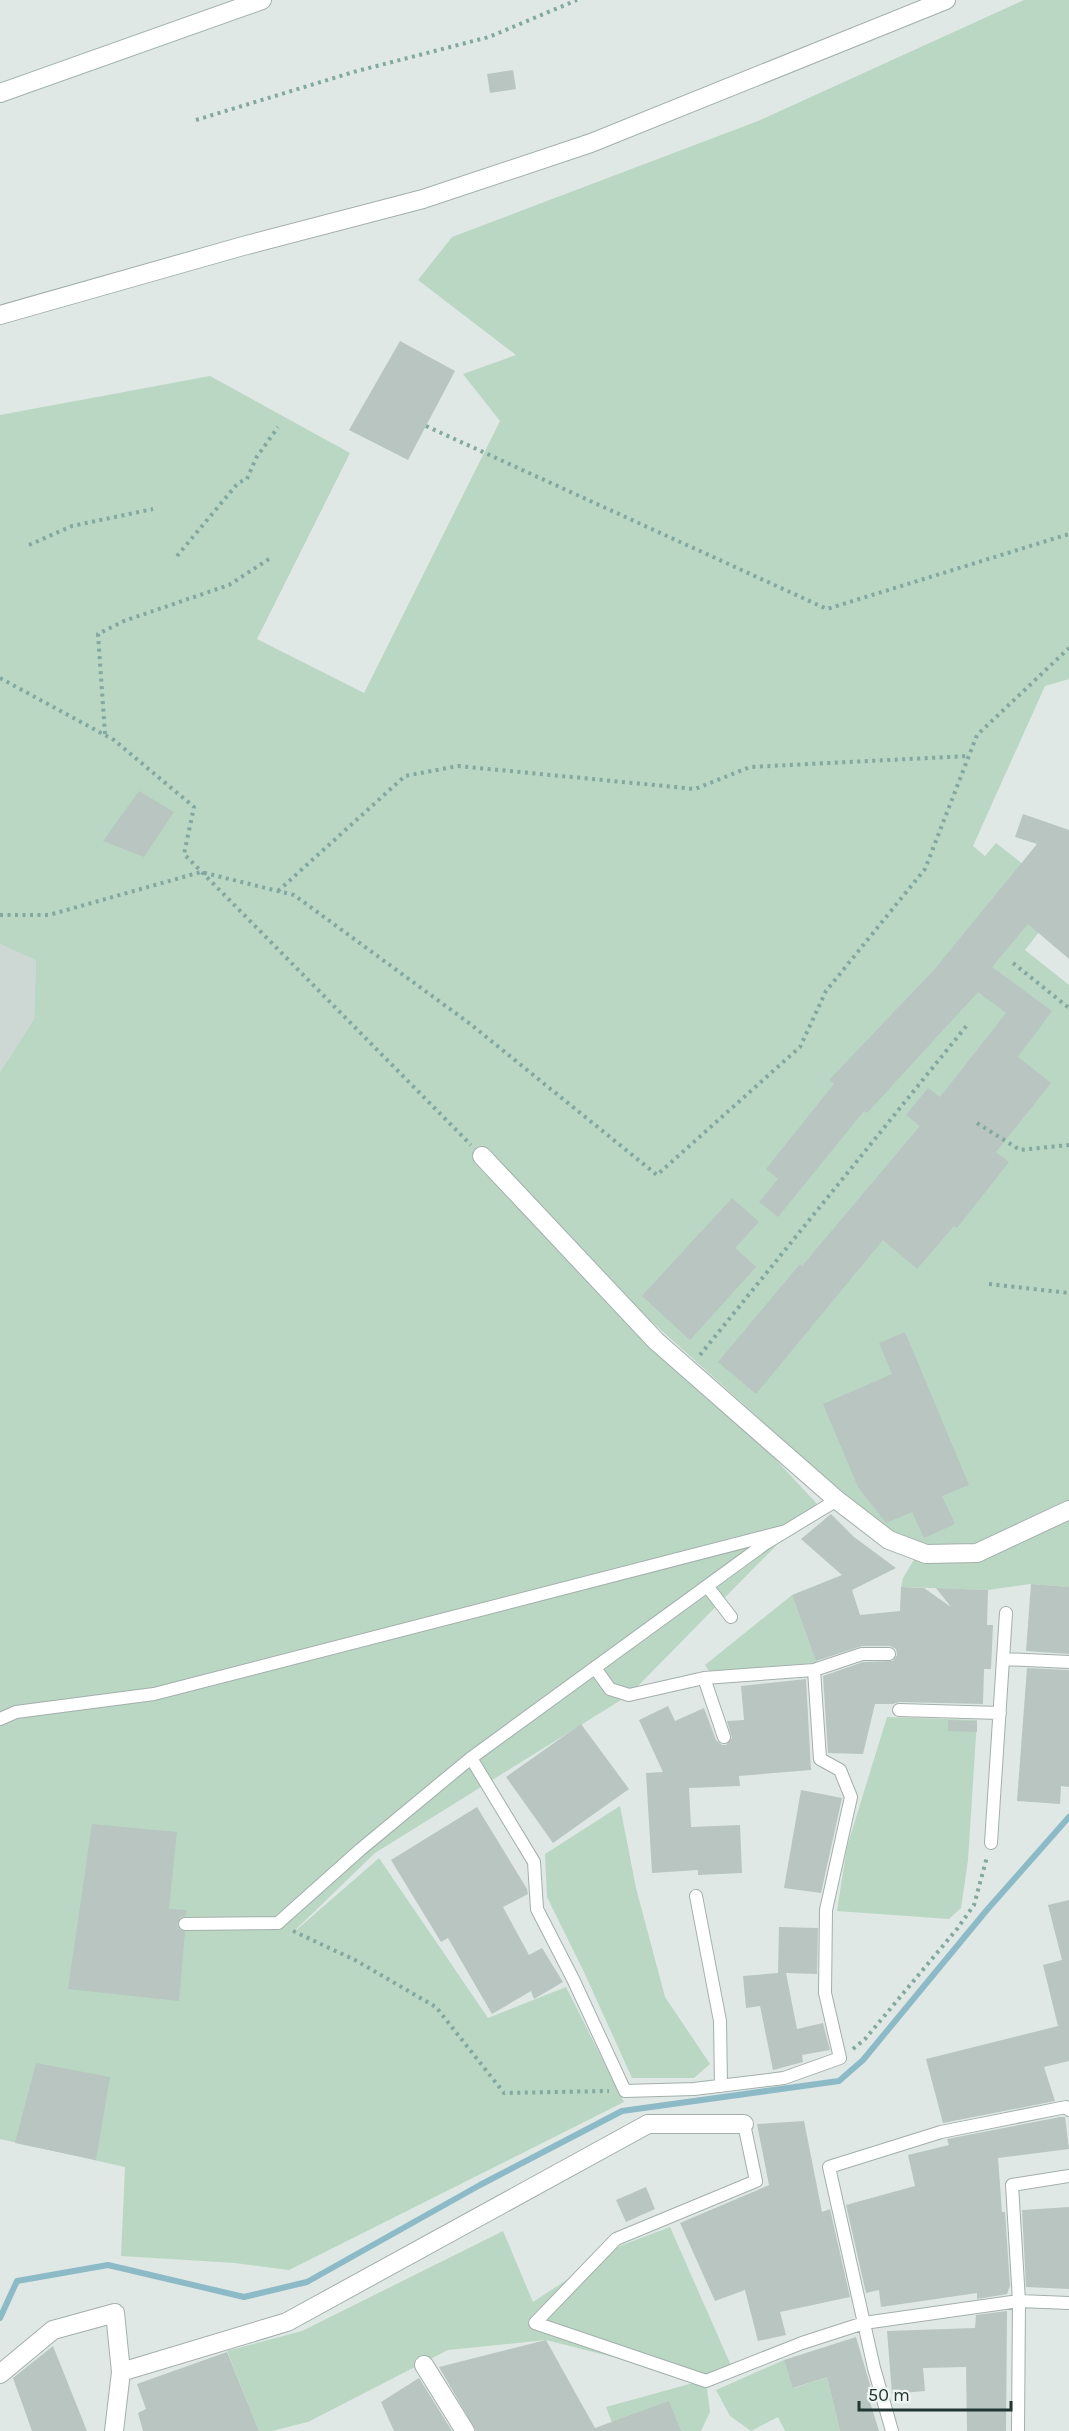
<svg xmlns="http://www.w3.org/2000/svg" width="1069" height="2431" font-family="Karla,sans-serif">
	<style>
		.built { fill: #cdd8d4 }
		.green { fill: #bad7c4 }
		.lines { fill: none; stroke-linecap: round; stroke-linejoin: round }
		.stream { stroke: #8dbac7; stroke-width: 6 }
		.building { fill: #b8c5c1 }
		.service-casing { stroke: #a3afac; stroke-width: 14 }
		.minor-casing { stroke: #a3afac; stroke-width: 20 }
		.tertiary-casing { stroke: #a3afac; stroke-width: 20 }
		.secondary-casing { stroke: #a0b2ad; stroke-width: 20 }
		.path { stroke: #83a89f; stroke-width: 4; stroke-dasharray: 3 4.5; stroke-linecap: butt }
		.service { stroke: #fff; stroke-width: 12 }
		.minor { stroke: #fff; stroke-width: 18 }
		.tertiary { stroke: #fff; stroke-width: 18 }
		.secondary { stroke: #fff; stroke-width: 18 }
	</style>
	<rect width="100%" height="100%" fill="#dfe8e5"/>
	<path class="built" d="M0 944 36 959 34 1019 0 1072Z"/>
	<path class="green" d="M1024 0H1069V679L1045 686 973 846 985 856 996 843 1066 898 1025 950 1069 985V1587L1030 1584 988 1590 901 1587 903 1578 915 1558 633 1305 817 1504 629 1695 375 1853 286 1939 379 1858 488 2018 566 1987 624 2102 289 2270 235 2263 121 2256 125 2167 0 2139V1072L34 1019 36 960 0 944V415L210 376 350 453 257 639 364 693 500 421 463 374 516 355 418 280 452 237 758 121Z
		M792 1595 817 1663 709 1671 705 1665Z
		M887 1717 977 1720 968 1860 961 1908 949 1919 837 1911 847 1847Z
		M620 1806 636 1888 665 1997 710 2064 694 2078H632L584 1972 547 1897 545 1854Z
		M670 2227 733 2370 706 2381 710 2412 701 2431H615L606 2407 704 2380 546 2340 448 2350 308 2422 272 2431H259L227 2351 302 2331 503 2231 533 2302 617 2247Z
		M784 2360 794 2388 827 2377 840 2431H785L778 2417 751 2431 730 2416 716 2390Z"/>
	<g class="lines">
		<path class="stream" d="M0 2318 17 2281 108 2265 244 2297 307 2282 480 2185 622 2111 839 2081 863 2060 986 1911 1069 1817"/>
	</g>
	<path class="building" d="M513 70 516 89 490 93 487 74Z
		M400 341 455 371 408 460 349 430Z
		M139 791 174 812 144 857 103 841Z
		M1023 814 1069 830V959L1028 924 992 967 1052 1011 1018 1057 1051 1083 996 1152 1009 1162 957 1228 954 1226 917 1269 883 1240 756 1394 718 1362 800 1264 802 1266 920 1126 906 1115 928 1088 940 1097 1006 1013 978 992 867 1113 864 1111 778 1217 759 1202 778 1179 766 1169 834 1084 829 1080 933 971 1037 844 1015 837Z
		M732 1198 759 1222 735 1248 756 1267 690 1340 642 1296Z
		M905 1332 969 1485 942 1496 955 1524 924 1538 912 1512 886 1523 858 1487 823 1404 892 1374 879 1343Z
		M831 1514 854 1537 896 1568 852 1590 860 1615 900 1611 901 1587 924 1588 951 1607 936 1588 988 1590 987 1625H993L991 1669H984L983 1704 899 1702 893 1704H875L863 1754 828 1753 823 1676 863 1662 893 1661 897 1655 896 1649 890 1646H862L816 1661 792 1595 842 1575 801 1539Z
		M1031 1584 1069 1587V1654L1026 1651Z
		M1027 1668 1069 1670V1787L1061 1786 1060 1804 1017 1801Z
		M806 1679 811 1770 739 1776 740 1786 689 1788 691 1827 740 1825 742 1873 698 1875V1870L652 1873 646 1773 663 1772 639 1720 668 1706 675 1721 704 1708 716 1740 722 1745H726L732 1738 727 1721 744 1720 741 1686Z
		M948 1720 977 1721V1732L948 1731Z
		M581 1724 629 1789 553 1843 506 1777Z
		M801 1790 842 1798 821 1893 784 1888Z
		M477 1807 527 1889 528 1894 503 1907 529 1955 542 1948 563 1982 534 1999 531 1991 492 2014 448 1938 441 1942 391 1860Z
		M92 1824 177 1832 169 1909 187 1910 186 1916 180 1917 177 1924 178 1929 185 1932 179 2001 68 1989Z
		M1069 1900V2061L1044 2067 1055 2101 943 2123 926 2059 1058 2026 1043 1965 1062 1960 1048 1905Z
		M779 1927 818 1928 817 1974 786 1973 797 2029 823 2023 830 2050 802 2055 803 2062 773 2070 760 2006 746 2008 743 1976 778 1973Z
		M36 2063 110 2077 96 2160 15 2143Z
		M1060 2117H1065L1069 2149 998 2158 1002 2212H1005L1010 2286 1007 2294 977 2299V2293L881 2307 879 2290 866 2293 846 2205 915 2186 908 2155 949 2145 947 2139Z
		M804 2121 822 2212 830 2209 850 2297 780 2312 786 2335 758 2341 745 2290 715 2301 680 2223 769 2185 757 2124Z
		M646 2187 655 2209 626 2222 616 2200Z
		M1069 2207V2289L1026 2287 1022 2210Z
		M1007 2311 1006 2431H967L966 2367 923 2368 925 2391 892 2394 887 2331 975 2328 976 2315Z
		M856 2337 873 2395 868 2396 879 2431H840L827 2377 793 2388 784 2360Z
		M546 2340 595 2428 669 2401 681 2431H476L439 2367Z
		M53 2346 87 2431H32L13 2378Z
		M227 2352 259 2431H143L138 2413 146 2409 137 2384Z
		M419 2378 452 2431H394L381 2402Z"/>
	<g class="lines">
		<defs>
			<path id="service" d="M707 1586 731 1617
				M1004 1659 1069 1662
				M595 1668 610 1689 629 1695 704 1678 814 1670
				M704 1678 724 1737
				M899 1710 1000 1713
				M0 1719 16 1712 154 1694 786 1531
				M471 1758 534 1862 537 1909 573 1979 625 2091 694 2089 784 2078 840 2058 825 1993 826 1910 851 1797 840 1770 820 1759 814 1670 862 1654H889
				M991 1843 1006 1613
				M696 1896 720 2021 721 2086
				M185 1924 278 1923 361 1849 471 1758 766 1543 837 1500
				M744 2124 756 2181 616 2239 535 2323 706 2381 802 2343 864 2323 1019 2301 1069 2303
				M892 2431 874 2368 829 2167 941 2132 1066 2107 1069 2110
				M1018 2431 1019 2301 1012 2185 1069 2176"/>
			<path id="minor" d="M482 1156 656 1341 837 1500 889 1540 926 1554 977 1553 1069 1510
				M424 2365 465 2431
				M121 2372 287 2322 648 2124H744
				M0 2374 53 2330 115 2313 121 2372 114 2431"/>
			<path id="tertiary" d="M0 315 243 246 423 199 591 143 946 0"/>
			<path id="secondary" d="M0 93 262 0"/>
		</defs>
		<use href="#service" class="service-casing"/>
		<use href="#minor" class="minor-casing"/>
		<use href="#tertiary" class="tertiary-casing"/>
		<use href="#secondary" class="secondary-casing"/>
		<path class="path" d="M196 120 357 71 489 37 577 0
			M426 426 827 609 1069 534
			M29 545 72 526 153 509
			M177 556 238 483 247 479 256 458 278 427
			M0 678 114 740 194 807 184 854 471 1145
			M105 734 98 634 124 621 229 585 269 559
			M278 891 405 776 458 766 695 789 750 767 969 756
			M0 915H49L201 872 294 895 469 1023 657 1175 800 1047 826 991 925 869 977 735 1069 648
			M1013 963 1069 1008
			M977 1123 1020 1150 1069 1145
			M989 1284 1069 1293
			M700 1355 968 1024
			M293 1931 355 1960 436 2007 504 2093 609 2091
			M853 2049 865 2039 957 1929 974 1905 987 1857"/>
		<use href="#service" class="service"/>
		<use href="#minor" class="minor"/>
		<use href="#tertiary" class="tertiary"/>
		<use href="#secondary" class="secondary"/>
	</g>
	<path d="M859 2401v9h152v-9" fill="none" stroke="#223632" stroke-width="3"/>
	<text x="868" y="2401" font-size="18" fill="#223632" stroke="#eff5f2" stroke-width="4.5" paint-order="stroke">50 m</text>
</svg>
